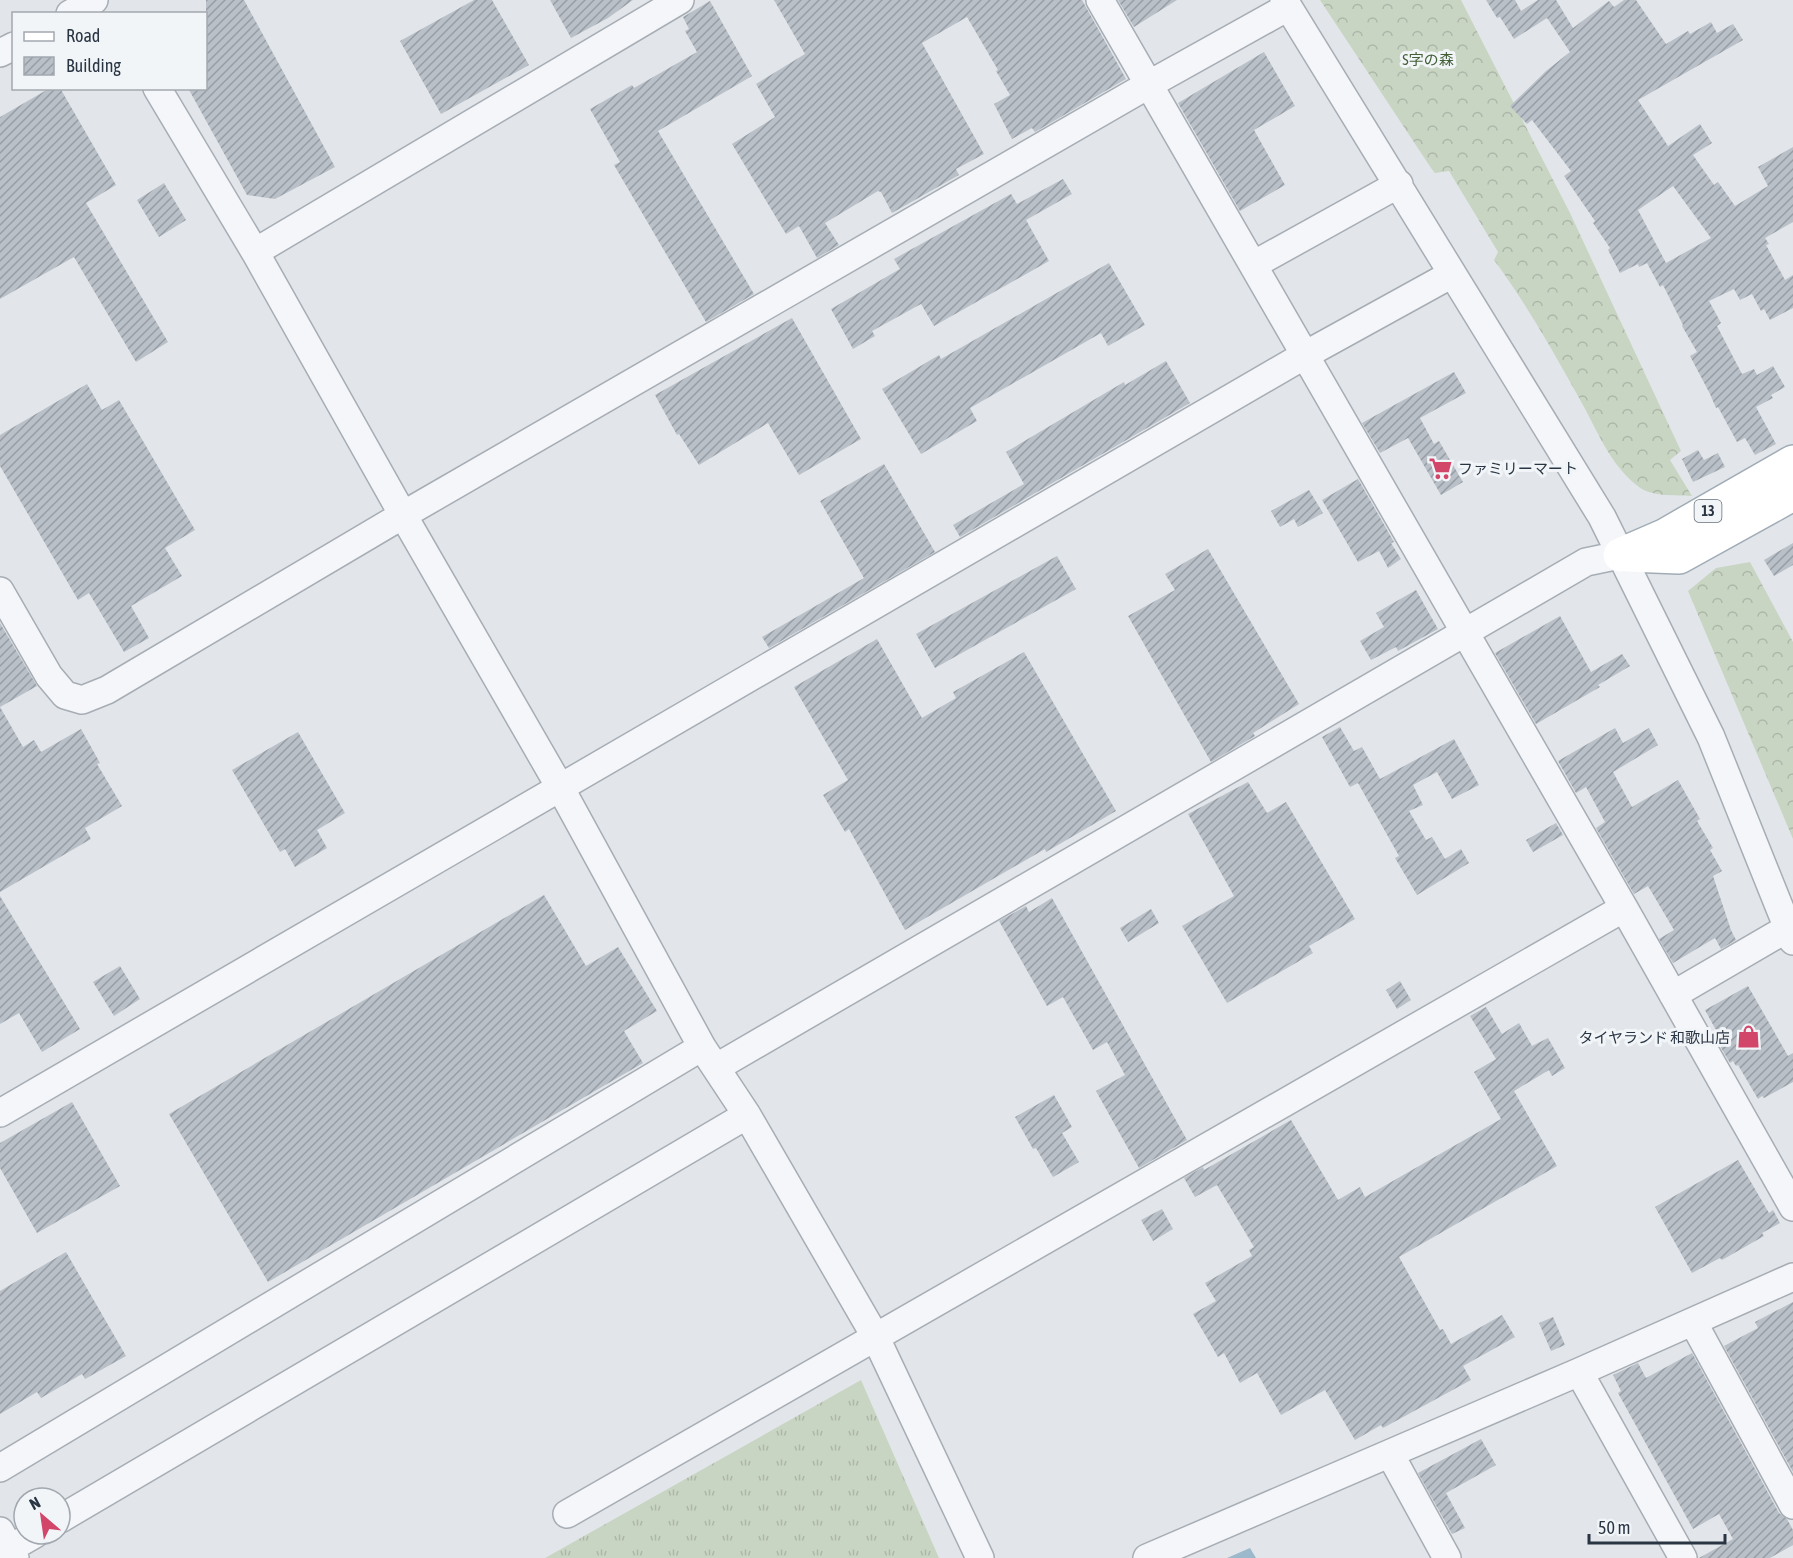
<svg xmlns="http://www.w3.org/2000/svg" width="1793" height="1558" font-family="'Asap Condensed','Noto Sans JP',sans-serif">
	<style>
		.grass { fill: url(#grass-tufts) }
		.forest { fill: url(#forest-crowns) }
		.water { fill: url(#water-ripples) }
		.building { fill: url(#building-hatch); fill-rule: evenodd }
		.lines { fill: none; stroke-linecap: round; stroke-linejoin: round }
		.minor-casing { stroke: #a7adb5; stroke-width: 30 }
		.major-casing { stroke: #a1acb6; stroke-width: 36 }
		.minor { stroke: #f5f6f9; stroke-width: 27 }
		.major { stroke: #fff; stroke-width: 33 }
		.labels { text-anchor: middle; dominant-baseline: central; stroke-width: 6; stroke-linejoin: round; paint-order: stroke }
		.shield { fill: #f2f5f8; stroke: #656f79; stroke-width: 1.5 }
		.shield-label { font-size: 14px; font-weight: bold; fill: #293543 }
		.park-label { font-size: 15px; fill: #425f36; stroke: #f2f5f8 }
		.poi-label { font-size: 15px; fill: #293543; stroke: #f2f5f8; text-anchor: start }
	</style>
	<defs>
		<pattern id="grass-tufts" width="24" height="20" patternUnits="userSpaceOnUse" patternTransform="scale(1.5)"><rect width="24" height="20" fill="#c9d5c3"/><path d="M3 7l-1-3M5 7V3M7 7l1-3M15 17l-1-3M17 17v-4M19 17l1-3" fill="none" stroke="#adb7a9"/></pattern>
		<pattern id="forest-crowns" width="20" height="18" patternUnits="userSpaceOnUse" patternTransform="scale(1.5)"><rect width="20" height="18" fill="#c9d5c3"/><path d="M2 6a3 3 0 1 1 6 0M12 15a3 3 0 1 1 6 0" fill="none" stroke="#adb7a9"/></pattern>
		<pattern id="water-ripples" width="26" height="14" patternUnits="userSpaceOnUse" patternTransform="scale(1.5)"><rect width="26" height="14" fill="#9cb8cb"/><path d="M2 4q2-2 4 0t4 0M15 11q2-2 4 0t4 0" fill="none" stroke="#7f96a6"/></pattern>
		<pattern id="building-hatch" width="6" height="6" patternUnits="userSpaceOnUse" patternTransform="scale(1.5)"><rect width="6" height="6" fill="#b9c0c8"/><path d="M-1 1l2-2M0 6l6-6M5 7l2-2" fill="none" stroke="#969da4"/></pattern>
	</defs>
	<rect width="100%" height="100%" fill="#e2e6ea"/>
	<path class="grass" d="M861 1380 939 1558H545Z"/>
	<path class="forest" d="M1320 0H1461L1570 213 1681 451 1670 460 1692 496C1676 495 1652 497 1639 487 1609 465 1596 427 1578 396 1552 350 1526 303 1494 260L1498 252 1449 171 1435 173 1431 168Z
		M1750 562 1793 642V839L1688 591 1716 568Z"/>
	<path class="water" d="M1250 1548 1256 1558H1227Z"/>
	<path class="building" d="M206 0H244L335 167 275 199 247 195 188 88H206Z
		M474 0H492L529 65 441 114 400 41Z
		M550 0H633L608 18 571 38Z
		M774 0H1082L1126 79 1035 132 1032 128 1012 139 994 104 1010 95 996 71 998 70 967 17 922 43 984 154 956 169 959 175 892 213 881 192 878 191 825 223 839 245 817 258 799 226 786 234 732 144 775 117 756 84 805 54Z
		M1118 0H1177L1134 27Z
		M1486 0H1515L1521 11 1538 0H1556L1573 28 1609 1 1614 7 1624 0H1636L1666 44 1688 31 1690 34 1711 22 1717 33 1733 24 1743 40 1638 100 1668 146 1700 124 1712 143 1693 155 1714 185 1718 182 1735 206 1768 186 1758 167 1793 147V222L1765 238 1769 244 1766 245 1785 280 1793 275V308L1770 320 1764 309 1761 311 1752 294 1740 300 1734 289 1709 301 1721 323 1717 326 1742 374 1754 369 1757 375 1773 366 1785 387 1771 395 1773 398 1756 407 1776 444 1755 455 1745 438 1737 442 1718 407 1716 408 1710 394 1690 356 1697 352 1682 326 1683 325 1663 285 1660 287 1647 263 1639 267 1638 264 1620 273 1608 250 1610 248 1593 223 1595 221 1564 176 1571 171 1532 120 1527 124 1510 106 1546 71 1570 52 1547 18 1514 39 1500 17 1497 18ZM1673 186 1711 238 1666 263 1638 210Z
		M710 1 752 76 658 131 754 294 706 322 614 165 620 162 590 109 632 85 634 88 697 52 685 31 689 29 683 17Z
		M1264 52 1295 106 1254 130 1285 185 1240 211 1178 103Z
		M50 88H60L116 185 86 203 168 342 136 362 74 257 0 299V117Z
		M1063 179 1072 194 1026 220 1049 261 934 326 921 304 872 331 875 336 853 349 831 309 900 269 894 259 1011 194 1017 204Z
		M164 183 186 220 159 237 137 200Z
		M1109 263 1145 325 1108 346 1101 333 970 408 977 421 921 454 882 389 939 355 941 359Z
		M792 318 861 439 799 475 768 423 699 465 679 434 677 435 655 395Z
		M1166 361 1190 403 960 537 953 525 1024 484 1006 452 1124 382 1125 385Z
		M1454 372 1466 393 1420 418 1434 444 1439 441 1463 482 1441 495 1408 438 1380 453 1362 423Z
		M87 384 102 410 119 400 195 530 165 548 182 576 131 606 149 638 124 652 89 593 78 600 0 466V435Z
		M1698 450 1704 460 1718 453 1725 467 1693 482 1682 459Z
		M884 464 935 552 769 648 762 637 864 578 820 501Z
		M1358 479 1394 542 1391 543 1401 559 1388 568 1379 551 1358 562 1322 500Z
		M1309 490 1323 513 1298 527 1294 519 1280 527 1271 511Z
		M1793 543V565L1774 576 1764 560Z
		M1208 549 1299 704 1253 733 1255 736 1211 762 1128 616 1175 590 1165 574Z
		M1057 556 1076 589 935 668 916 634Z
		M1416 590 1438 629 1398 651 1396 647 1371 660 1360 641 1384 627 1376 613Z
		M1560 616 1591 672 1622 654 1630 666 1598 685 1600 687 1536 724 1495 653Z
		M0 623 37 686 0 707Z
		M877 639 922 718 956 698 953 692 1024 652 1116 811 1046 852 1045 849 905 930 849 829 845 832 823 795 848 780 794 687Z
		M0 707 23 747 34 740 41 752 81 729 100 763 97 764 122 806 85 828 91 839 0 892Z
		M1340 727 1354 751 1362 747 1380 779 1454 739 1479 785 1452 799 1437 772 1413 785 1423 805 1409 811 1426 840 1432 837 1445 859 1461 849 1469 863 1417 895 1395 858 1399 856 1358 783 1350 787 1322 737Z
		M1615 728 1623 743 1649 728 1658 745 1613 772 1632 807 1678 780 1700 819 1697 821 1713 848 1710 850 1722 871 1713 876 1731 930 1736 940 1721 949 1715 938 1673 963 1659 939 1674 930 1648 886 1634 894 1596 828 1605 822 1586 787 1576 793 1558 761Z
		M298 732 345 813 317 830 327 848 295 867 285 849 280 852 232 770Z
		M1248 782 1267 813 1286 802 1355 919 1309 946 1313 953 1227 1003 1182 926 1234 896 1188 814Z
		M1556 823 1563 835 1533 852 1526 840Z
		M544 895 586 966 618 947 657 1011 624 1031 643 1063 268 1282 169 1114Z
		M0 896 80 1029 42 1052 19 1013 0 1024Z
		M1052 898 1187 1140 1139 1168 1096 1091 1125 1075 1107 1042 1093 1050 1063 997 1047 1006 999 921 1026 906 1029 912Z
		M1151 909 1159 923 1128 942 1120 928Z
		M120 966 140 999 114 1016 93 982Z
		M1400 981 1411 1000 1397 1009 1386 990Z
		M1748 986 1788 1056 1793 1053V1082L1764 1098 1762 1096 1758 1099 1738 1065 1736 1066 1733 1061 1730 1063 1713 1034 1717 1032 1705 1010Z
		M1486 1007 1502 1034 1519 1023 1532 1046 1548 1038 1565 1068 1552 1076 1549 1070 1514 1091 1557 1166 1399 1257 1440 1330 1443 1329 1451 1344 1502 1315 1515 1337 1463 1366 1471 1380 1383 1428 1381 1425 1355 1440 1325 1390 1281 1415 1257 1373 1240 1383 1224 1353 1218 1357 1193 1314 1216 1301 1205 1283 1252 1256 1249 1250 1254 1247 1217 1185 1195 1197 1184 1178 1203 1167 1204 1170 1291 1120 1338 1200 1360 1187 1365 1197 1501 1119 1474 1072 1496 1059 1470 1016Z
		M1054 1095 1072 1127 1062 1133 1079 1162 1053 1177 1036 1148 1033 1149 1015 1117Z
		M72 1102 120 1186 37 1233 0 1168V1143Z
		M1738 1160 1769 1213 1773 1210 1780 1223 1762 1233 1764 1236 1722 1260 1720 1258 1692 1273 1655 1207Z
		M1162 1209 1173 1229 1153 1241 1141 1220Z
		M66 1252 126 1356 85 1379 82 1374 41 1398 37 1392 0 1414V1291Z
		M1793 1302V1472L1724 1346 1758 1328 1755 1322Z
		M1553 1317 1565 1345 1551 1351 1539 1323Z
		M1692 1353 1779 1513 1787 1519 1793 1530V1545L1770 1558H1699L1733 1539 1719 1514 1693 1529 1618 1393 1621 1391 1613 1375 1638 1363 1646 1378Z
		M1481 1439 1496 1465 1446 1493 1465 1528 1452 1534 1418 1473Z"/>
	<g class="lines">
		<defs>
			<path id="minor" d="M1100 0 1624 908 1793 1207
				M1284 0 1602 517 1711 737 1793 941
				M70 14 94 0
				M0 53 14 46
				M157 88 255 252 403 515 561 789 702 1047 747 1115 875 1336 980 1558
				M255 252 680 0
				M1253 265 1399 184
				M0 591 49 676 65 695 82 700 107 690 403 515 1148 85 1288 7
				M1673 995 1788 928
				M717 1067 1586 562 1620 555
				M0 1113 1305 355 1452 274
				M1693 1322 1793 1505
				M1579 1372 1683 1558
				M1390 1454 1447 1558
				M0 1468 702 1047
				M567 1514 1624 908
				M60 1519 747 1115
				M0 1531 15 1558
				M9 1549 35 1534
				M1147 1558 1579 1372 1793 1277"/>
			<path id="major" d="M1620 555 1664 536 1793 462
				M1628 555 1679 557 1793 494"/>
		</defs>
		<use href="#minor" class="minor-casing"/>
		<use href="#major" class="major-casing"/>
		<use href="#minor" class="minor"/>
		<use href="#major" class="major"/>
	</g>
	<defs>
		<symbol id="supermarket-bare" viewBox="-9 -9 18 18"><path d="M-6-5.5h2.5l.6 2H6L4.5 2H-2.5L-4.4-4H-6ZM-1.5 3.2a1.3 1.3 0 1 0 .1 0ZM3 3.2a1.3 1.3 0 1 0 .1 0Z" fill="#d14669" stroke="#f2f5f8" stroke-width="2.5" paint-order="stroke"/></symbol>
		<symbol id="shop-bare" viewBox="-9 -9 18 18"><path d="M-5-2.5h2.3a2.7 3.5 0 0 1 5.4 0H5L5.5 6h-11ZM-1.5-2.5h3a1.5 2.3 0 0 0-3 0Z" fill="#d14669" stroke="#f2f5f8" stroke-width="2.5" paint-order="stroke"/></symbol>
	</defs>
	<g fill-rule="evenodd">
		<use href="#supermarket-bare" x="1424" y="452" width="33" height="33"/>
		<use href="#shop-bare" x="1732" y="1020" width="33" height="33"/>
	</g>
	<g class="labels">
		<rect class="shield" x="1694.5" y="500" width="27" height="22" rx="4.5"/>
		<g class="shield-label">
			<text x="1708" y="511">13</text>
		</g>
		<g class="park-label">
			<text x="1428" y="59">S字の森</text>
		</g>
		<g class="poi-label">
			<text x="1458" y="468">ファミリーマート</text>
			<text x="1730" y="1037" text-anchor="end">タイヤランド 和歌山店</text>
		</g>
	</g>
	<rect x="12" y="12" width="195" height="78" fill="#f2f5f8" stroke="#a2a8b0" stroke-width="1.5"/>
	<rect x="24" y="32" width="30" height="9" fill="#ffffff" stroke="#a2a8b0" stroke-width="1.5"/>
	<text x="66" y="42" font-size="18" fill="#293543">Road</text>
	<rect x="24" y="57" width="30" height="18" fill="url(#building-hatch)" stroke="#a2a8b0" stroke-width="1.5"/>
	<text x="66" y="72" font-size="18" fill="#293543">Building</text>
	<g transform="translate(42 1516) rotate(331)"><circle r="28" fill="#f2f5f8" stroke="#a2a8b0" stroke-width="1.5"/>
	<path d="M0-4.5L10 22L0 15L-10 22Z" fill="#d14669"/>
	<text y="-9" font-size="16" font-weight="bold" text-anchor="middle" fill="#293543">N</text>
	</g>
	<path d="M1589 1534v9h136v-9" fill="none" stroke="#293543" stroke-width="3"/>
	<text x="1598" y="1534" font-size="18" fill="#293543" stroke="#f2f5f8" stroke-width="4.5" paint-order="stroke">50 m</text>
</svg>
